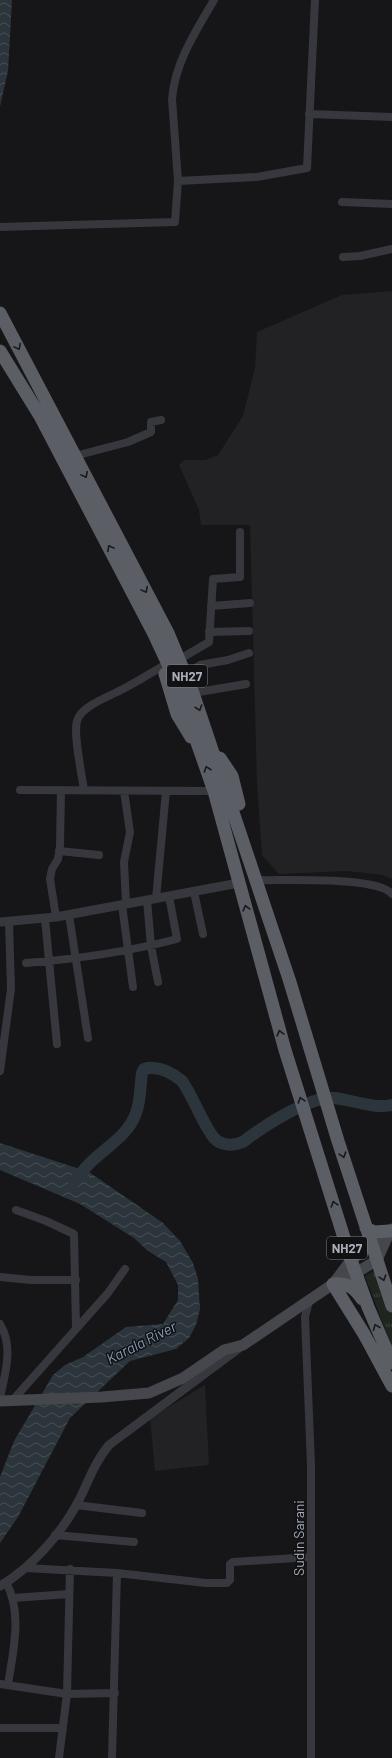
<svg xmlns="http://www.w3.org/2000/svg" width="392" height="1758" font-family="Barlow,sans-serif">
	<style>
		.built { fill: #222225 }
		.grass { fill: url(#grass-tufts) }
		.water { fill: url(#water-waves) }
		.lines { fill: none; stroke-linecap: round; stroke-linejoin: round }
		.river { stroke: #2c353c; stroke-width: 12 }
		.minor { stroke: #37383d; stroke-width: 8 }
		.tertiary { stroke: #37383d; stroke-width: 9 }
		.secondary { stroke: #45474d; stroke-width: 11 }
		.trunk { stroke: #5b5e65; stroke-width: 13 }
		.oneway { stroke: #18191b }
		.labels { text-anchor: middle; dominant-baseline: central; stroke-width: 3; stroke-linejoin: round; paint-order: stroke }
		.shield { fill: #111113; stroke: #7b7e86; stroke-width: 1 }
		.shield-label { font-size: 13px; font-weight: bold; fill: #a8adb8 }
		.street-label { font-size: 14px; fill: #a8adb8; stroke: #111113 }
		.water-label { font-size: 15px; font-style: italic; fill: #7f9bb3; stroke: #111113 }
	</style>
	<defs>
		<pattern id="grass-tufts" width="24" height="20" patternUnits="userSpaceOnUse"><rect width="24" height="20" fill="#1e261f"/><path d="M3 7l-1-3M5 7V3M7 7l1-3M15 17l-1-3M17 17v-4M19 17l1-3" fill="none" stroke="#3c433d"/></pattern>
		<pattern id="water-waves" width="16" height="10" patternUnits="userSpaceOnUse"><rect width="16" height="10" fill="#2c353c"/><path d="M0 5q4-4 8 0t8 0" fill="none" stroke="#485056"/></pattern>
	</defs>
	<rect width="100%" height="100%" fill="#161618"/>
	<path class="built" d="M392 291V879L383 875 347 871 279 874 262 855 257 784 250 525H201L199 510 179 465 184 460H205L218 455 243 416 255 368 257 332 342 295Z
		M205 1385 209 1465 155 1471 150 1418Z"/>
	<path class="grass" d="M376 1270 392 1314V1347L365 1276Z"/>
	<path class="water" d="M0 0H12L8 71 0 106Z
		M0 1143 89 1172 163 1223 180 1241 193 1263 198 1279 200 1309 196 1325 189 1338 176 1349 130 1361 70 1418 18 1517 0 1543V1477L14 1441 53 1375 65 1365 83 1357 126 1327 163 1324 178 1300V1285L166 1262 148 1251 134 1238 80 1204 0 1170Z"/>
	<g class="lines">
		<path class="river" d="M74 1182C79 1176 84 1169 90 1163 106 1147 128 1136 136 1113 141 1100 140 1086 142 1073L144 1069C158 1065 171 1072 182 1081 194 1098 202 1123 214 1138 221 1146 234 1146 243 1142 262 1127 309 1096 334 1098 353 1100 373 1109 392 1105"/>
		<path class="minor" d="M309 114 392 117
			M178 181 172 99C175 62 196 31 214 0
			M342 202 392 204
			M0 227 175 222 178 181 257 177 307 168 315 0
			M343 257 360 256 392 249
			M75 456 128 442 151 432V422L161 420
			M211 606 250 603
			M209 632 249 631
			M180 659 209 642 213 579 240 577V532
			M186 674 200 665 228 660 249 653
			M193 693 246 684
			M20 790 214 791
			M84 790C82 775 73 734 77 721 81 706 108 697 121 690 135 683 149 674 163 666
			M124 791 130 832 124 862 126 904
			M59 851 99 855
			M256 880C282 881 377 876 392 894
			M194 892 203 934
			M156 899 166 791
			M147 900 151 946 158 982
			M122 905 133 987
			M69 915 88 1038
			M56 917 50 879 52 869 58 859 60 846 61 790
			M45 919 57 1044
			M26 963C77 959 127 952 177 939L169 896
			M0 1071 11 989 9 922
			M16 1210 46 1221 74 1234 76 1329
			M0 1277 31 1280H76
			M309 1301 305 1317 311 1465V1758
			M0 1324C14 1347 5 1373 0 1398
			M12 1401 108 1293 125 1269
			M76 1505 142 1513
			M55 1535 134 1542
			M25 1568 117 1573 206 1583H227L230 1580V1564L233 1562 310 1557
			M6 1582C23 1614 13 1651 8 1685
			M13 1598 69 1594
			M0 1684 67 1694 115 1693
			M0 1728H63
			M59 1758 67 1694 70 1569
			M112 1758 117 1573"/>
		<path class="tertiary" d="M0 922 56 917 239 883
			M0 1586C31 1568 60 1535 77 1504 88 1483 94 1463 109 1445L242 1346"/>
		<path class="secondary" d="M390 1231 377 1260 356 1273 333 1284 351 1260 392 1229
			M0 1401 102 1397 149 1393 183 1378 224 1350 243 1345 333 1284"/>
		<path class="trunk" d="M0 313 168 633 193 693 289 979 338 1141 392 1306
			M0 351 40 416 154 634 174 677 214 791 285 1050 351 1260 368 1307 392 1363
			M165 674 177 714 191 737
			M220 758 232 776 239 804
			M366 1228 374 1232 390 1231
			M362 1299C354 1287 347 1283 333 1284L364 1334 392 1386"/>
	</g>
	<defs><path id="oneway-chevron" d="M-2-3.5L2.5 0L-2 3.5" fill="none" stroke-width="1.6" stroke-linecap="round" stroke-linejoin="round"/></defs>
	<g class="oneway">
		<use href="#oneway-chevron" transform="translate(18 347) rotate(62)"/>
		<use href="#oneway-chevron" transform="translate(85 475) rotate(62)"/>
		<use href="#oneway-chevron" transform="translate(110 548) rotate(-118)"/>
		<use href="#oneway-chevron" transform="translate(145 590) rotate(62)"/>
		<use href="#oneway-chevron" transform="translate(199 708) rotate(71)"/>
		<use href="#oneway-chevron" transform="translate(207 769) rotate(-109)"/>
		<use href="#oneway-chevron" transform="translate(246 908) rotate(-105)"/>
		<use href="#oneway-chevron" transform="translate(280 1033) rotate(-105)"/>
		<use href="#oneway-chevron" transform="translate(301 1100) rotate(-108)"/>
		<use href="#oneway-chevron" transform="translate(343 1155) rotate(72)"/>
		<use href="#oneway-chevron" transform="translate(334 1204) rotate(-107)"/>
		<use href="#oneway-chevron" transform="translate(383 1278) rotate(72)"/>
		<use href="#oneway-chevron" transform="translate(376 1327) rotate(-112)"/>
	</g>
	<g class="labels">
		<g class="shield">
			<rect x="167" y="665" width="40" height="22" rx="3"/>
			<rect x="327" y="1237" width="40" height="22" rx="3"/>
		</g>
		<g class="shield-label">
			<text x="187" y="676">NH27</text>
			<text x="347" y="1248">NH27</text>
		</g>
		<g class="street-label">
			<text transform="translate(298 1538) rotate(-90)">Sudin Sarani</text>
		</g>
		<g class="water-label">
			<text transform="translate(141 1342) rotate(-27)">Karala River</text>
		</g>
	</g>
</svg>
